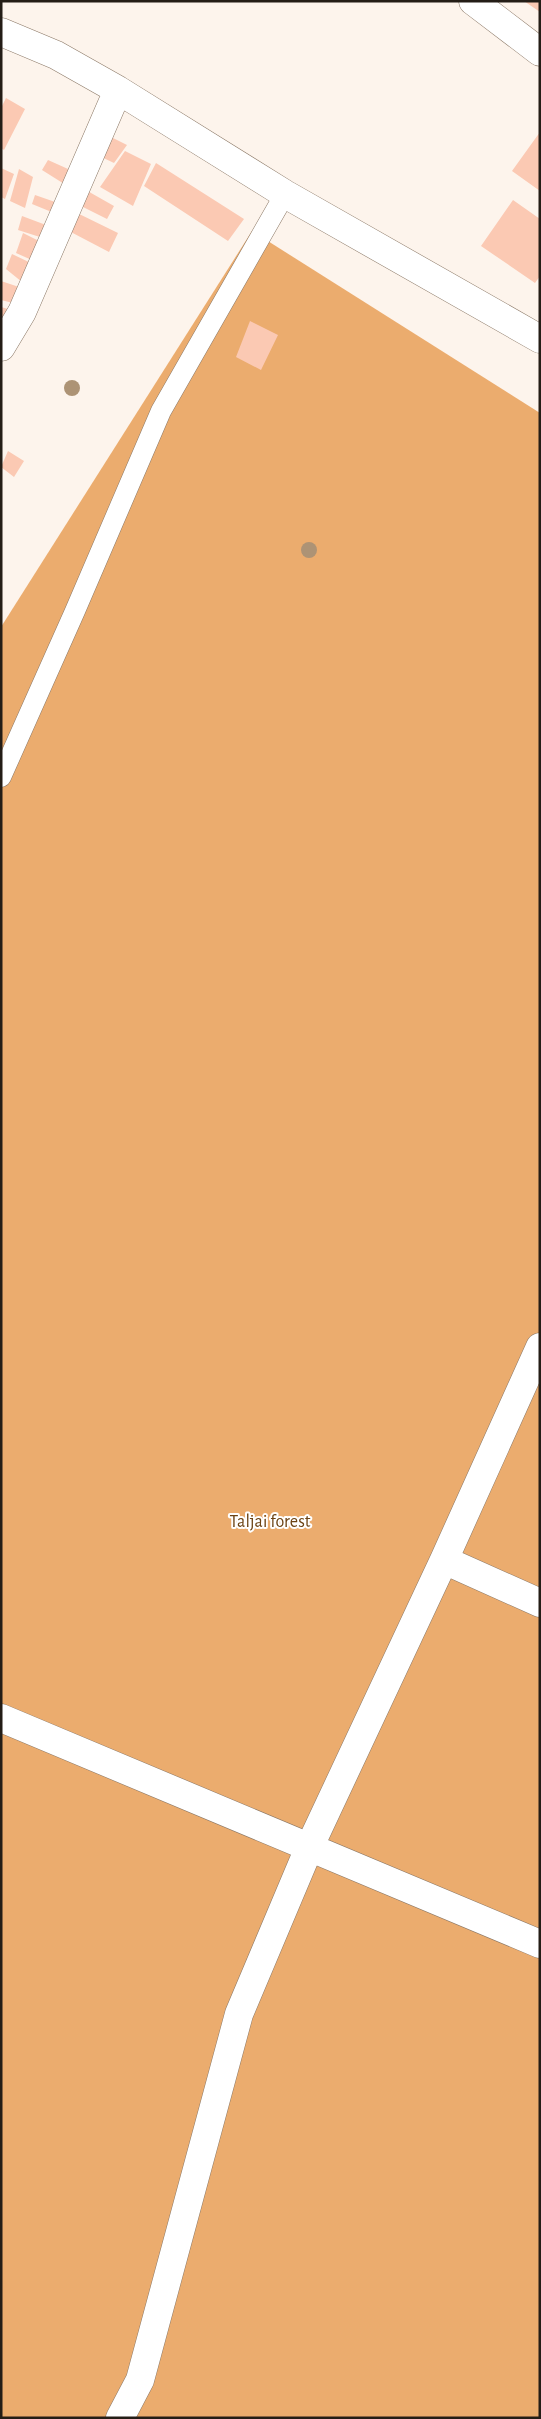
<svg xmlns="http://www.w3.org/2000/svg" width="541" height="2419" font-family="'Alegreya Sans',sans-serif">
	<style>
		.forest { fill: #ebac6e }
		.building { fill: #fbc9b3 }
		.lines { fill: none; stroke-linecap: round; stroke-linejoin: round }
		.lane-casing { stroke: #8b7866; stroke-width: 21 }
		.street-casing { stroke: #8b7866; stroke-width: 29 }
		.lane { stroke: #fff; stroke-width: 20 }
		.street { stroke: #fff; stroke-width: 28 }
		.tree { fill: #ad9375 }
		.labels { text-anchor: middle; dominant-baseline: central; stroke-width: 4; stroke-linejoin: round; paint-order: stroke }
		.park-label { font-size: 18px; fill: #6c4314; stroke: #fff }
	</style>
	<rect width="100%" height="100%" fill="#fdf4ec"/>
	<path class="forest" d="M252 231 540 413V2418H1V627Z"/>
	<path class="building" d="M524 1H540V12Z
		M6 98 25 109 4 150 1 148V108Z
		M540 132V191L512 171Z
		M107 135 127 145 114 163 95 154Z
		M125 151 151 164 133 206 100 187Z
		M48 160 77 173 69 187 42 170Z
		M156 163 244 219 228 241 144 186Z
		M1 168 14 174 5 199 1 197Z
		M19 169 33 177 25 208 10 201Z
		M84 189 114 206 107 219 75 203Z
		M35 195 58 203 54 213 32 204Z
		M513 200 540 219V276L535 283 481 246Z
		M71 210 118 233 109 252 67 230Z
		M22 216 46 225 43 238 18 230Z
		M23 233 43 243 34 261 16 253Z
		M12 254 33 264 22 282 6 269Z
		M1 281 19 287 13 303 1 300Z
		M1 307 8 309 3 320 1 319Z
		M250 321 278 335 261 370 236 357Z
		M8 451 24 461 14 477 1 467Z"/>
	<g class="lines">
		<defs>
			<path id="lane" d="M1 777 75 611 161 411 285 194"/>
			<path id="street" d="M473 1 540 52
				M1 32 56 55 118 90 285 194 540 339
				M1 347 22 312 118 90
				M444 1560 540 1603
				M1 1718 540 1944
				M120 2418 140 2380 239 2014 309 1848 444 1560 540 1347"/>
		</defs>
		<use href="#lane" class="lane-casing"/>
		<use href="#street" class="street-casing"/>
		<use href="#lane" class="lane"/>
		<use href="#street" class="street"/>
	</g>
	<g class="tree">
		<circle cx="72" cy="388" r="8"/>
		<circle cx="309" cy="550" r="8"/>
	</g>
	<g class="labels">
		<g class="park-label">
			<text x="270" y="1522">Taljai forest</text>
		</g>
	</g>
	<rect width="541" height="2419" fill="none" stroke="#241d16" stroke-width="5"/>
</svg>
